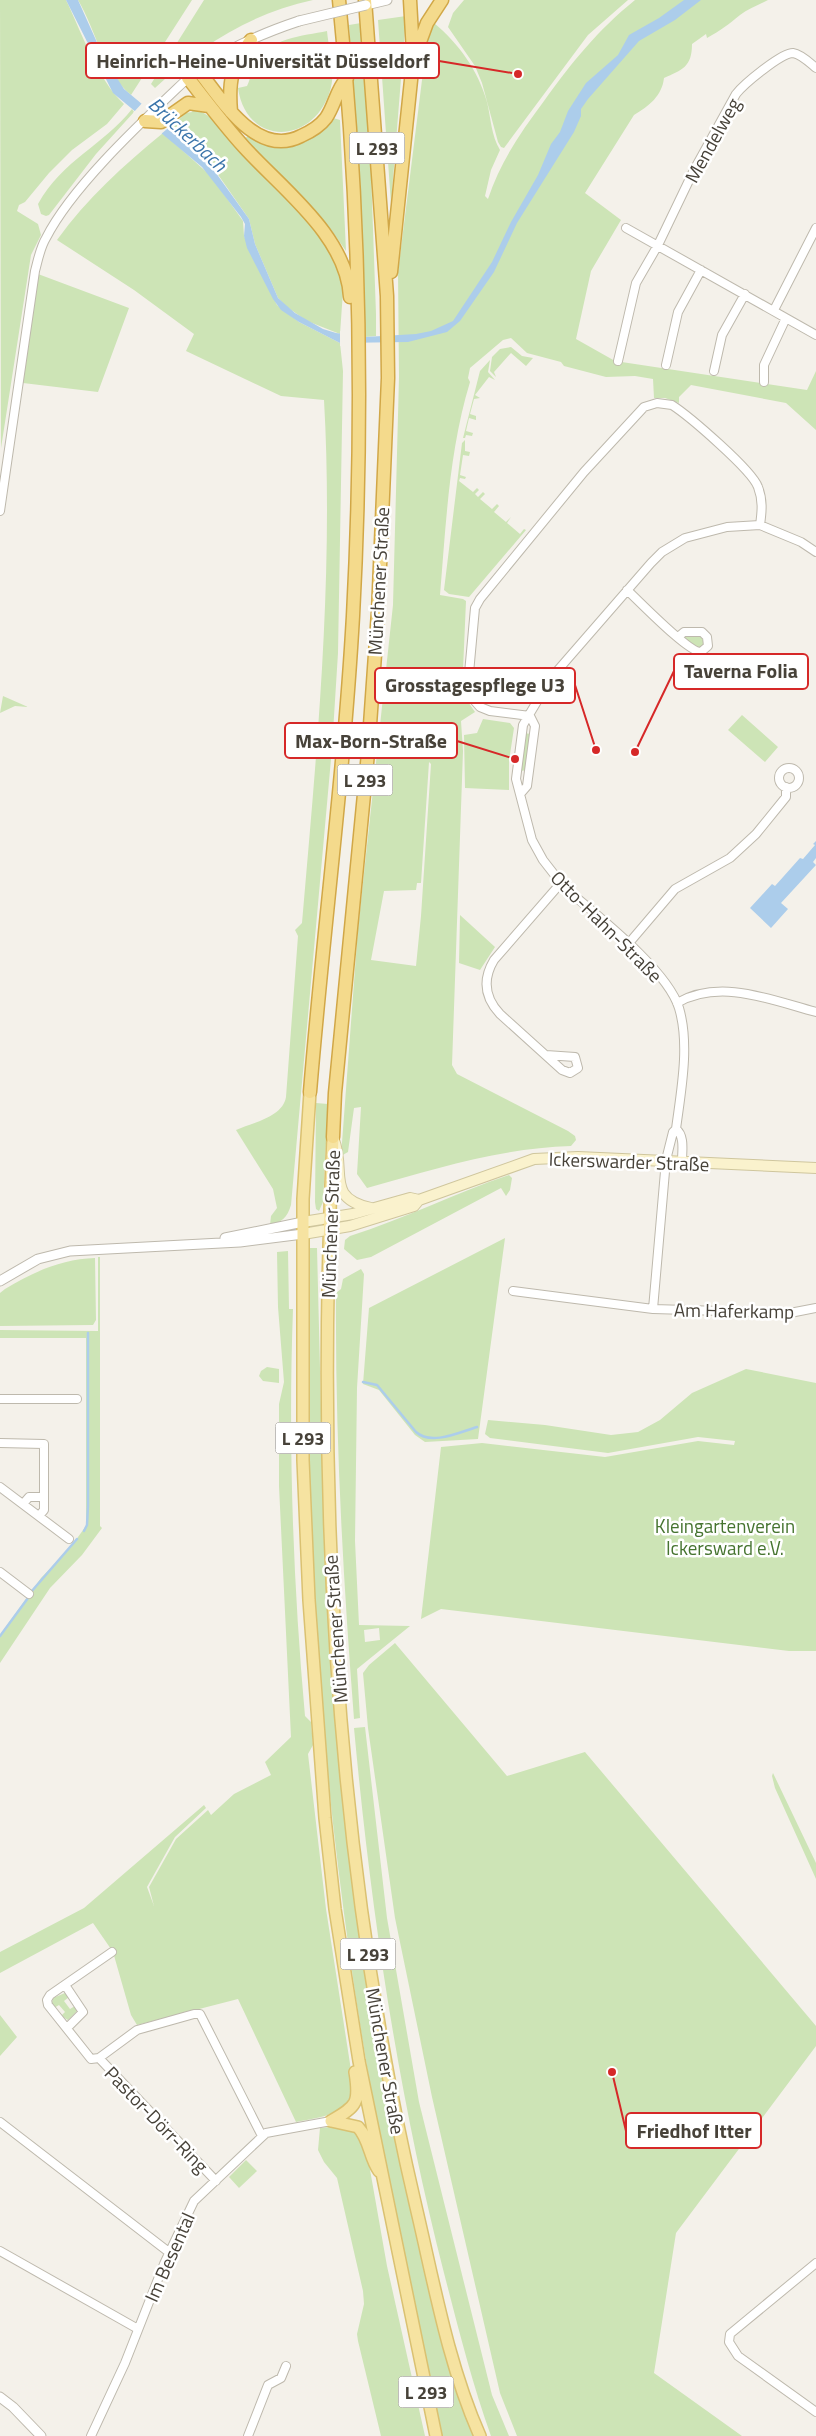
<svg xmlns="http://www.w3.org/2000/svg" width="816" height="2436" font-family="'Titillium Web',sans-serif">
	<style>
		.green { fill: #cde4b6; fill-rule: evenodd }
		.water { fill: #accdeb }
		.pier { fill: #f4f1ea }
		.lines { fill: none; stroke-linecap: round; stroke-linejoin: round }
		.stream { stroke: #accdeb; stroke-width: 2.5 }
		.minor-casing { stroke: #beb9ad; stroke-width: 10 }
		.tertiary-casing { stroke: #beb9ad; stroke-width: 11 }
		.secondary-casing { stroke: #cfc69d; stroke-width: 12 }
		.primary-casing { stroke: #dac171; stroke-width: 14 }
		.trunk-casing { stroke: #d1a747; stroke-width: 15 }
		.minor { stroke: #fff; stroke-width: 8 }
		.tertiary { stroke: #fff; stroke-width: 9 }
		.secondary { stroke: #faf2cd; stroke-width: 10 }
		.primary { stroke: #f6e3a1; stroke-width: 11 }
		.trunk { stroke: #f4da8c; stroke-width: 12 }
		.tertiary-bridge-casing { stroke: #beb9ad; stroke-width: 11; stroke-linecap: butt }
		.tertiary-bridge { stroke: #fff; stroke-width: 9 }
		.labels { text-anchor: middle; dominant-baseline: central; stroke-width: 5; stroke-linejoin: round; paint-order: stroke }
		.shield { fill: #fff; stroke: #7e7b74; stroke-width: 1 }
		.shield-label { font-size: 18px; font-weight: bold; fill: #474239 }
		.street-label { font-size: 19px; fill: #474239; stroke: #fff }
		.park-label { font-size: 19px; fill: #467430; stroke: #fff }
		.water-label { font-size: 20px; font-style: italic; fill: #3a74aa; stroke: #fff }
		.leader { fill: none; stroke: #d62828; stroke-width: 2 }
		.callout-dot { fill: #d62828; stroke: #fff; stroke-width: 2 }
		.callout { fill: #fff; stroke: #d62828; stroke-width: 2 }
		.callout-label { font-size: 20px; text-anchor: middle; font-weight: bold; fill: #474239 }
	</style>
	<rect width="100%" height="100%" fill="#f4f1ea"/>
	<path class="green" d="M0 0H66C82 33 97 79 124 104L107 124 72 150 49 173 25 202 19 205 17 211 38 224 41 235 31 255 1 448Z
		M78 0H192L131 95C103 72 96 30 78 0Z
		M204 0H313C252 13 201 45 155 88L151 84Z
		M464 0H628L588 35 504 148 501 147 498 142 482 83 475 66 448 27 453 13Z
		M635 0H768C759 5 748 9 740 15 729 24 720 31 707 38L706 34 692 44C692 67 682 70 664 78 662 96 649 106 634 115L585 193 621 220 591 271 576 339 615 361 807 390 816 371V430L786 403 691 385 679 397V403L665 398H654L653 379 635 376 606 377 564 366 561 362 527 353 511 338 503 340 470 368 468 378 470 382C449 451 446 524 440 595L463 599 466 601 462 693 475 712 461 721 463 751 452 1065 457 1074 568 1131 575 1136 576 1140 571 1146C501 1148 434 1169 367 1188L357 1174 361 1107 354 1108 348 1152 341 1156 358 929 393 605 399 377 398 272 428 32 434 23C459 44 478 70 487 102 491 118 491 135 500 150L491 170 485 196 488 199C500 162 521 132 544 101 572 62 598 30 635 0ZM429 762 431 764 421 916 416 966 371 960 384 891 416 890 417 883H421Z
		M406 16 391 204 378 20Z
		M361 23 370 144 376 314V336L365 337 360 181 349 25Z
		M327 31C329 53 337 72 329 94 310 146 246 145 238 88L247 86C251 78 251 70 255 63 268 38 303 36 327 31Z
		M194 107 210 117 319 234 338 265 343 291 340 334 307 321 287 307 278 298 255 244 249 219 212 166 170 127 186 113 192 112Z
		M132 109 134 112 96 154 49 215 46 216 41 214 38 204C62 160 104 145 132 109Z
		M333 118 340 120 346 251 332 231 244 139 248 136C277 156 313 147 333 118Z
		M163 133 211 176 243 221 244 236 277 305 299 322 340 343 343 371 338 653 332 748 291 1205C287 1218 282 1222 270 1225L271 1216 277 1208 273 1189 236 1130C252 1123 283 1117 286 1097L298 936 295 930 302 923C317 749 334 574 324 400L281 396 186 351 194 334 134 290 57 240C87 198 123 166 163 133Z
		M38 274 129 308 98 392 23 383Z
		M511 347 522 356 533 358 526 366 511 353 494 372 496 377 490 371 492 357 500 349Z
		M490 360 488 372 495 380 489 377 475 395 480 398 474 399 470 414 476 416V420L469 418 466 431 473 433 472 436 466 435 465 438H463L480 371Z
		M465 440V451L470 452 469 456 463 455 460 475 466 477 465 479 460 478 459 481 473 492 477 488 479 490 475 494 478 497 483 492 485 494 480 499 492 509 497 504 499 506 494 512 506 522 511 517 507 523 520 534 524 529 526 530 469 597 449 594 444 590 462 443Z
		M684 635H700L704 637 705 643 699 649 684 638Z
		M3 696 28 707 15 706 0 713Z
		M742 715 778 747 765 762 728 730Z
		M483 719 510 723 514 728 509 761V790L465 788 464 735 477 733Z
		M524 733 531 734 526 768 523 771 521 770Z
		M460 915 495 947 480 970 459 963Z
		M316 1103 328 1104 323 1202 319 1211 316 1209 315 1202Z
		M509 1175 512 1178 510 1190 506 1196 501 1188 371 1257 357 1260 344 1249 345 1240 350 1236C404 1219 455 1193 509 1175Z
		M505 1238 478 1439 425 1442 415 1435 379 1390 363 1384 369 1308Z
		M310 1248H317L325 1569 335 1708 352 1876 362 1955 388 2103 421 2254 460 2403 473 2436H442C408 2277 372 2118 350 1957 317 1723 300 1484 310 1248Z
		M288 1251 289 1309H293C288 1443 293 1583 305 1716L311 1722 313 1745 308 1754 326 1909 353 2083C352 2115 321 2117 296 2122L238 1999 137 2025 131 2015 113 1952 93 1923 0 1973V1952L84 1908 204 1805 206 1808 175 1837 147 1887 154 1906 149 1887 176 1839 208 1810 211 1815 234 1794 271 1775 265 1762 291 1737 279 1486V1404L284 1382 278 1307 277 1252Z
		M98 1257H100V1526L102 1528 82 1555 50 1588 0 1663V1635L41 1578 70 1548 86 1526V1338H0V1330L98 1331Z
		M95 1258 96 1320 93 1325 0 1326V1293L5 1289C33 1272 62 1259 95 1258Z
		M361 1269 364 1274 357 1388 355 1541 359 1625 410 1626 357 1669 360 1718 354 1719C343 1577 335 1436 336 1293L341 1289 343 1279ZM379 1628 380 1640 365 1642 364 1630Z
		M267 1367 279 1369V1383L263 1381 259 1376 261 1371Z
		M746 1369 816 1383V1651H789L441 1609 421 1619 441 1447 482 1443 605 1457 698 1441 734 1445 735 1441 698 1437 608 1453 490 1438 485 1434 488 1420 545 1425 611 1435 638 1432 660 1420 692 1393Z
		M395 1643 507 1776 585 1752 816 2026V2046L676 2233 654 2373 742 2436H517L500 2393 432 2097 395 1918 368 1728 363 1673 369 1665Z
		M365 1727 387 1918 419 2102 492 2395 509 2436H491C472 2383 458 2327 444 2273 398 2094 371 1912 354 1728Z
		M773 1773 816 1863V1879L775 1788 772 1776Z
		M65 1993 69 1997 64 2001 70 2009 75 2006 77 2011 68 2020 61 2016 65 2012 59 2005 54 2008 52 2003 53 1998Z
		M0 2015 17 2037 0 2056Z
		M338 2126 356 2132 366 2147 387 2266 425 2436H381L358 2341 357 2334 364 2304 363 2291 337 2178 324 2162 318 2150 320 2128Z
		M246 2160 257 2171 239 2188 229 2177Z"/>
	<path class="water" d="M66 0H78L104 58 124 89 185 140 208 162 249 219 255 244 278 298 295 313 323 329 336 333 365 337 416 334 431 331 453 321 492 262 511 222 538 175 551 144 560 132 568 111 586 83 618 55 629 35 636 31 659 18 684 0H701L675 20 639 41 588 99 581 109V116L574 132 517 223 494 272 460 321 447 332 408 342 340 343 299 322 281 310 273 299 247 248 244 236 245 224 241 217 202 167 113 93Z
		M816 841V858L813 862 816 865 781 903 788 909 771 928 750 908 772 884 775 886 800 858 803 859 815 845 813 844Z"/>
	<path class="pier" d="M144 101 172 125 161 134 133 113Z
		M340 331 365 334V347L340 346Z"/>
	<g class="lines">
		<path class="stream" d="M363 1382 377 1385 416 1432C431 1446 460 1432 477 1427
			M84 1531 87 1525 88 1506V1333
			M31 1592 77 1539
			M0 1636 28 1598"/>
		<defs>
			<path id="minor" d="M626 228 816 335
				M774 310 816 228
				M618 361 636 283 658 245 694 170 736 94C744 84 781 53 793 53 801 54 810 63 816 68
				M666 365 678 312 701 270
				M714 371 722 335 745 294
				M764 382V365L786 318
				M0 511 35 271C38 260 40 248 46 238 73 185 144 120 188 78
				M816 552 801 542 760 525 727 527 685 538 662 552 651 563 551 678 523 725 516 779 532 840 543 860 564 887C595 914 667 969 679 1008 690 1045 681 1091 676 1129L673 1132 666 1160 653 1309 790 1313 816 1308
				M627 590C639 601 689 653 701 652L708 646 707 637 702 632H684L678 637
				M530 716 490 711 480 707 472 698 468 684 475 608 480 599 584 472 644 407 657 403 672 405C689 416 752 470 758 487 763 500 762 511 760 525
				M779 778a10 10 0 1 1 20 0a10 10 0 1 1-20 0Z
				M521 793 527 786 535 726 530 716
				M629 943 675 889 730 858 756 834 786 797V787
				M677 1003C720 978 771 1000 816 1012
				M546 1055 575 1057 578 1068 570 1073 562 1070 500 1014C485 998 482 980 494 960L560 884
				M676 1129C685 1136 682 1151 682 1161
				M513 1291 653 1309
				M0 1399H77
				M0 1443 44 1444V1510L39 1516
				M0 1487 69 1539
				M23 1504 29 1497H44
				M0 1572 29 1594
				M112 1952 50 1995 47 2000 48 2005 91 2059 99 2058 137 2030 194 2014H200L262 2136
				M65 1985 83 2012 67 2028
				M99 2058 216 2181
				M0 2122 170 2253
				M0 2251 138 2329
				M816 2263 730 2334 729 2342 738 2356 816 2412
				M91 2436 125 2363 164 2264 194 2201 266 2133 331 2121
				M248 2436 268 2385 281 2378 286 2366"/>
			<path id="tertiary" d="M366 5 387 0
				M195 73C225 49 263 33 299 21
				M225 1238 303 1222
				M0 1281 38 1259 70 1251 240 1242 303 1234
				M0 2397 13 2407 41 2436"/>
			<path id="secondary" d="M334 1140C346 1172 325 1198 371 1208
				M303 1222 353 1214 410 1198 419 1200 534 1159 578 1157 816 1168
				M303 1234 350 1226 414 1206 419 1200"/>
			<path id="primary" d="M310 1092 303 1199V1460L309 1600 325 1818 335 1909 359 2061 436 2436
				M333 1137C316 1494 334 1858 416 2207 434 2283 448 2364 480 2436
				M331 2121 358 2127C370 2140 369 2157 379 2171
				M331 2121C357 2106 360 2103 355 2072"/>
			<path id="trunk" d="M410 0 413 53
				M198 70C221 98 256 159 301 136 310 132 320 126 326 118 335 105 336 90 347 78
				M188 78C206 101 224 125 244 147 282 189 347 236 350 297
				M231 112C228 78 232 68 251 40
				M145 121 161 122 188 103 209 106
				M391 272 413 61 427 23 442 0
				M310 1092C323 933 344 775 353 616 364 411 360 204 339 0
				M333 1137 335 1093 368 753 378 612 388 378 387 296 365 0"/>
		</defs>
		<use href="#minor" class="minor-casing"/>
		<use href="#tertiary" class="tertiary-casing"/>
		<use href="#secondary" class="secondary-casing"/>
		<use href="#primary" class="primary-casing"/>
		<use href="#trunk" class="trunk-casing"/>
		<use href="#minor" class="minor"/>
		<use href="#tertiary" class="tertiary"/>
		<use href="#secondary" class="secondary"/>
		<use href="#primary" class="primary"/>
		<use href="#trunk" class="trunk"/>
		<defs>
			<path id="tertiary-bridge" d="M299 21 366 5"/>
		</defs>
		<use href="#tertiary-bridge" class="tertiary-bridge-casing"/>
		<use href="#tertiary-bridge" class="tertiary-bridge"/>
	</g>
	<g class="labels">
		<g class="shield">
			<rect x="349.5" y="132.5" width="55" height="31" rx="4"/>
			<rect x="337.5" y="764.5" width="55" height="31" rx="4"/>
			<rect x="275.5" y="1422.5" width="55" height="31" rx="4"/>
			<rect x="340.5" y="1938.5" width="55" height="31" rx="4"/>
			<rect x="398.5" y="2376.5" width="55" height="31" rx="4"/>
		</g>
		<g class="shield-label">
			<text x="377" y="148">L 293</text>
			<text x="365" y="780">L 293</text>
			<text x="303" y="1438">L 293</text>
			<text x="368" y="1954">L 293</text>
			<text x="426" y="2392">L 293</text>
		</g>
		<g class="street-label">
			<text transform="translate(712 140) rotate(-61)">Mendelweg</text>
			<text transform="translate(378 581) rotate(-87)">Münchener Straße</text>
			<text transform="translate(607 926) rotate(45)">Otto-Hahn-Straße</text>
			<text transform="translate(629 1161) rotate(2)">Ickerswarder Straße</text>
			<text transform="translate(330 1224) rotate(-88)">Münchener Straße</text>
			<text transform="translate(734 1310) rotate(1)">Am Haferkamp</text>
			<text transform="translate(335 1629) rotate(-94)">Münchener Straße</text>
			<text transform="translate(386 2061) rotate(80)">Münchener Straße</text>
			<text transform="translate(157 2119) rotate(46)">Pastor-Dörr-Ring</text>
			<text transform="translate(169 2257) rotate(-66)">Im Besental</text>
		</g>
		<g class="park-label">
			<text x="725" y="1525">Kleingartenverein<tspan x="725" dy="22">Ickersward e.V.</tspan></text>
		</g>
		<g class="water-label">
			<text transform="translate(188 134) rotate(43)">Brückerbach</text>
		</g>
	</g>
	<path class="leader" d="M518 74L439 61M635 752L674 671M596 750L575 685M515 759L457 741M612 2072L626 2131"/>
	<g class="callout-dot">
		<circle cx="518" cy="74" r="5"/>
		<circle cx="635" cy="752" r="5"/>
		<circle cx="596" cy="750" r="5"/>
		<circle cx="515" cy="759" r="5"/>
		<circle cx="612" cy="2072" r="5"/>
	</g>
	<g class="callout">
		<rect x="86" y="43" width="353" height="35" rx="5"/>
		<rect x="674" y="654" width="134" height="35" rx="5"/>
		<rect x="375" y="668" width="200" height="35" rx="5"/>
		<rect x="285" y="723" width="172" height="35" rx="5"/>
		<rect x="626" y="2113" width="135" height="35" rx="5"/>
	</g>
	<g class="callout-label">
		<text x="263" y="68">Heinrich-Heine-Universität Düsseldorf</text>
		<text x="741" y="678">Taverna Folia</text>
		<text x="475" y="692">Grosstagespflege U3</text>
		<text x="371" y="748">Max-Born-Straße</text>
		<text x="694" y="2138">Friedhof Itter</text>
	</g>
</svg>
